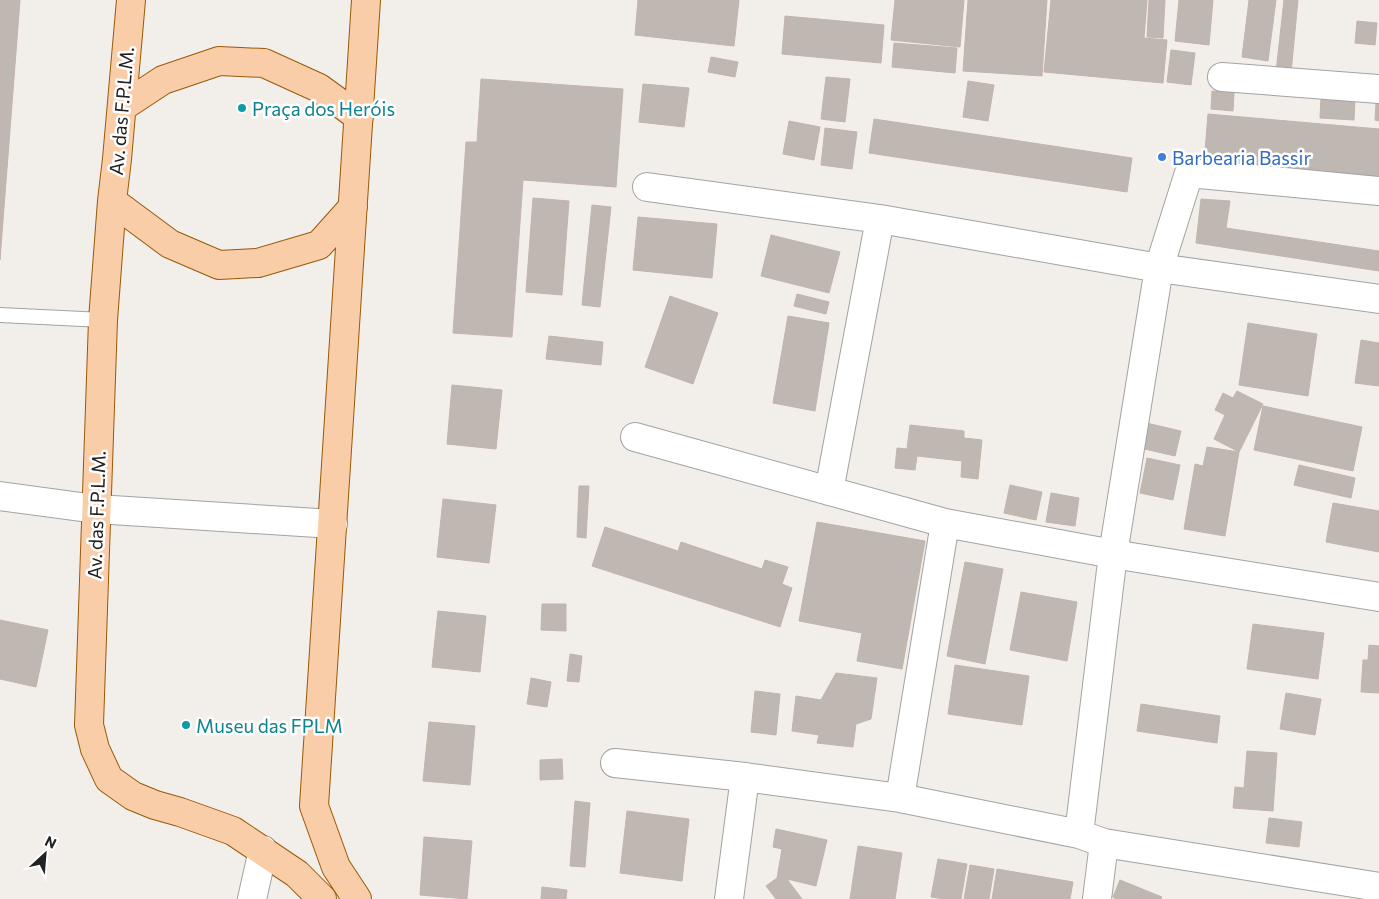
<svg xmlns="http://www.w3.org/2000/svg" width="1379" height="899" font-family="Commissioner,sans-serif">
	<style>
		.building { fill: #bfb7b2; stroke: #c3b4ac }
		.lines { fill: none; stroke-linecap: round; stroke-linejoin: round }
		.lane-casing { stroke: #a3a3a3; stroke-width: 16 }
		.street-casing { stroke: #a3a3a3; stroke-width: 30 }
		.primary-casing { stroke: #995a07; stroke-width: 30 }
		.lane { stroke: #fff; stroke-width: 14 }
		.street { stroke: #fff; stroke-width: 28 }
		.primary { stroke: #f8cda8; stroke-width: 28 }
		.culture-dot { fill: #0f9aa8; stroke: #fff; stroke-width: 2 }
		.shop-dot { fill: #3f7fe0; stroke: #fff; stroke-width: 2 }
		.labels { text-anchor: middle; dominant-baseline: central; stroke-width: 5; stroke-linejoin: round; paint-order: stroke }
		.culture-label { font-size: 19px; fill: #0d838f; stroke: #fff; text-anchor: start }
		.street-label { font-size: 19px; fill: #222; stroke: #fff }
		.shop-label { font-size: 19px; fill: #366cbe; stroke: #fff; text-anchor: start }
	</style>
	<rect width="100%" height="100%" fill="#f2eee9"/>
	<path class="building" d="M0 0H20L0 260Z
		M638 0H739L734 46 635 35Z
		M895 0H964L960 47 891 40Z
		M968 0H1047L1042 76 963 71Z
		M1051 0H1147L1144 38 1167 40 1163 83 1044 72Z
		M1149 0H1165L1163 38 1147 37Z
		M1179 0H1213L1209 45 1175 41Z
		M1249 0H1276L1268 61 1242 57Z
		M1284 0H1298L1291 73 1276 72Z
		M785 16 884 25 881 63 782 54Z
		M1357 21 1377 23 1375 45 1355 43Z
		M894 43 957 48 955 73 892 67Z
		M1171 50 1195 53 1191 85 1167 82Z
		M711 57 738 62 735 77 708 72Z
		M826 77 850 79 845 122 821 119Z
		M481 79 623 89 616 187 523 180 512 337 453 333 466 142H477Z
		M968 81 994 85 988 121 963 117Z
		M643 84 689 88 684 127 639 122Z
		M1212 91 1234 93 1233 111 1211 109Z
		M1321 97 1355 99 1354 120 1320 118Z
		M1376 103H1379V121L1375 120Z
		M1208 114 1379 129V177L1204 163Z
		M874 119 1132 158 1127 192 869 153Z
		M789 121 820 127 814 160 783 154Z
		M825 128 857 132 852 169 821 165Z
		M533 198 569 201 562 295 526 292Z
		M1201 199 1230 201 1226 228 1379 251V271L1196 243Z
		M592 205 611 207 600 307 582 305Z
		M638 217 717 224 712 278 633 270Z
		M771 235 840 252 829 293 761 276Z
		M797 294 829 302 826 314 794 306Z
		M670 296 718 313 693 384 645 367Z
		M788 316 829 323 815 411 773 403Z
		M1248 323 1317 334 1308 396 1239 385Z
		M549 336 603 342 601 365 546 359Z
		M1361 340 1379 343V386L1355 383Z
		M452 385 502 390 496 449 447 444Z
		M1237 391 1263 404 1239 452 1214 439 1225 415 1215 410 1223 393 1233 398Z
		M1263 406 1362 427 1353 471 1254 450Z
		M1142 422 1181 431 1175 456 1136 447Z
		M910 425 964 431V438L982 440 978 479 961 477 962 461 917 456 915 470 895 468 897 448 907 449Z
		M1207 447 1239 452 1225 536 1184 529 1195 464 1203 466Z
		M1147 458 1180 465 1173 500 1140 493Z
		M1299 465 1355 478 1351 498 1294 485Z
		M1010 485 1042 492 1036 520 1004 513Z
		M579 486H589L586 538 577 537Z
		M1051 493 1079 498 1075 526 1046 522Z
		M443 499 496 505 489 563 437 557Z
		M1333 503 1379 511V552L1326 542Z
		M817 522 925 541 902 669 857 661 862 633 799 621Z
		M605 527 678 551 681 542 762 569 765 560 788 567 782 584 792 588 780 627 592 566Z
		M965 562 1003 569 985 664 947 656Z
		M1021 592 1077 602 1067 661 1010 650Z
		M542 604H566V631L541 630Z
		M438 611 486 616 480 672 432 667Z
		M0 620 48 630 36 687 0 679Z
		M1253 624 1324 633 1318 679 1247 669Z
		M1369 645 1379 646V693L1361 692 1363 660H1368Z
		M570 654 582 656 579 682 567 681Z
		M955 665 1029 676 1022 725 948 714Z
		M836 673 877 678 871 719 856 724 853 747 817 743 819 735 792 731 796 696 821 700Z
		M531 678 551 682 547 707 527 704Z
		M755 691 780 694 776 735 751 732Z
		M1286 693 1321 699 1315 735 1280 729Z
		M1141 704 1220 716 1217 743 1137 731Z
		M429 722 475 726 470 785 423 781Z
		M1247 751 1277 753 1273 811 1233 808 1235 787 1244 788Z
		M562 759 563 779 540 780V760Z
		M575 801 590 803 585 867 570 866Z
		M627 811 689 819 682 881 620 873Z
		M1269 818 1302 822 1299 847 1266 843Z
		M776 829 827 840 816 886 787 879 802 899H776L766 886 777 878 782 849 773 847Z
		M424 837 472 841 467 899 420 895Z
		M858 846 902 853 895 899H850Z
		M938 859 967 864 961 899H945L931 897Z
		M970 865 994 869 989 899H964Z
		M997 869 1073 882 1070 899H992Z
		M1120 880 1162 897 1161 899H1116L1113 897Z
		M542 887 567 890 566 899H541Z"/>
	<g class="lines">
		<defs>
			<path id="lane" d="M0 315 103 320"/>
			<path id="street" d="M1222 77 1379 89
				M647 187 880 219 1159 268 1379 299
				M635 437 945 523 1113 554 1379 597
				M829 491 880 219
				M0 496 96 509 333 524
				M615 763 745 777 900 798 1079 834 1104 843 1379 887
				M900 798 945 523
				M1079 834 1113 554 1159 268 1189 173 1379 191
				M252 899 263 850
				M729 899 745 777
				M1097 899 1104 843"/>
			<path id="primary" d="M131 0 117 159 112 201 103 320 89 725 95 749 109 779 133 796 155 805 180 812 233 831 297 874 322 899
				M122 107 163 80 219 61 264 63 319 88 359 117
				M112 201 170 244 219 265 258 263 319 245 353 207
				M357 899 336 867 314 806 366 0"/>
		</defs>
		<use href="#lane" class="lane-casing"/>
		<use href="#street" class="street-casing"/>
		<use href="#primary" class="primary-casing"/>
		<use href="#lane" class="lane"/>
		<use href="#street" class="street"/>
		<use href="#primary" class="primary"/>
	</g>
	<g class="culture-dot">
		<circle cx="242" cy="108" r="5"/>
		<circle cx="186" cy="725" r="5"/>
	</g>
	<circle class="shop-dot" cx="1162" cy="157" r="5"/>
	<g class="labels">
		<g class="culture-label">
			<text x="252" y="108">Praça dos Heróis</text>
			<text x="196" y="725">Museu das FPLM</text>
		</g>
		<g class="street-label">
			<text transform="translate(121 111) rotate(-85)">Av. das F.P.L.M.</text>
			<text transform="translate(96 515) rotate(-88)">Av. das F.P.L.M.</text>
		</g>
		<g class="shop-label">
			<text x="1172" y="157">Barbearia Bassir</text>
		</g>
	</g>
	<g transform="translate(45 854) rotate(26)" stroke="#ffffff" stroke-width="4" paint-order="stroke">
	<path d="M0-4L9 19L0 12L-9 19Z" fill="#222222"/>
	<text y="-8" font-size="14" font-weight="bold" text-anchor="middle" fill="#222222">N</text>
	</g>
</svg>
